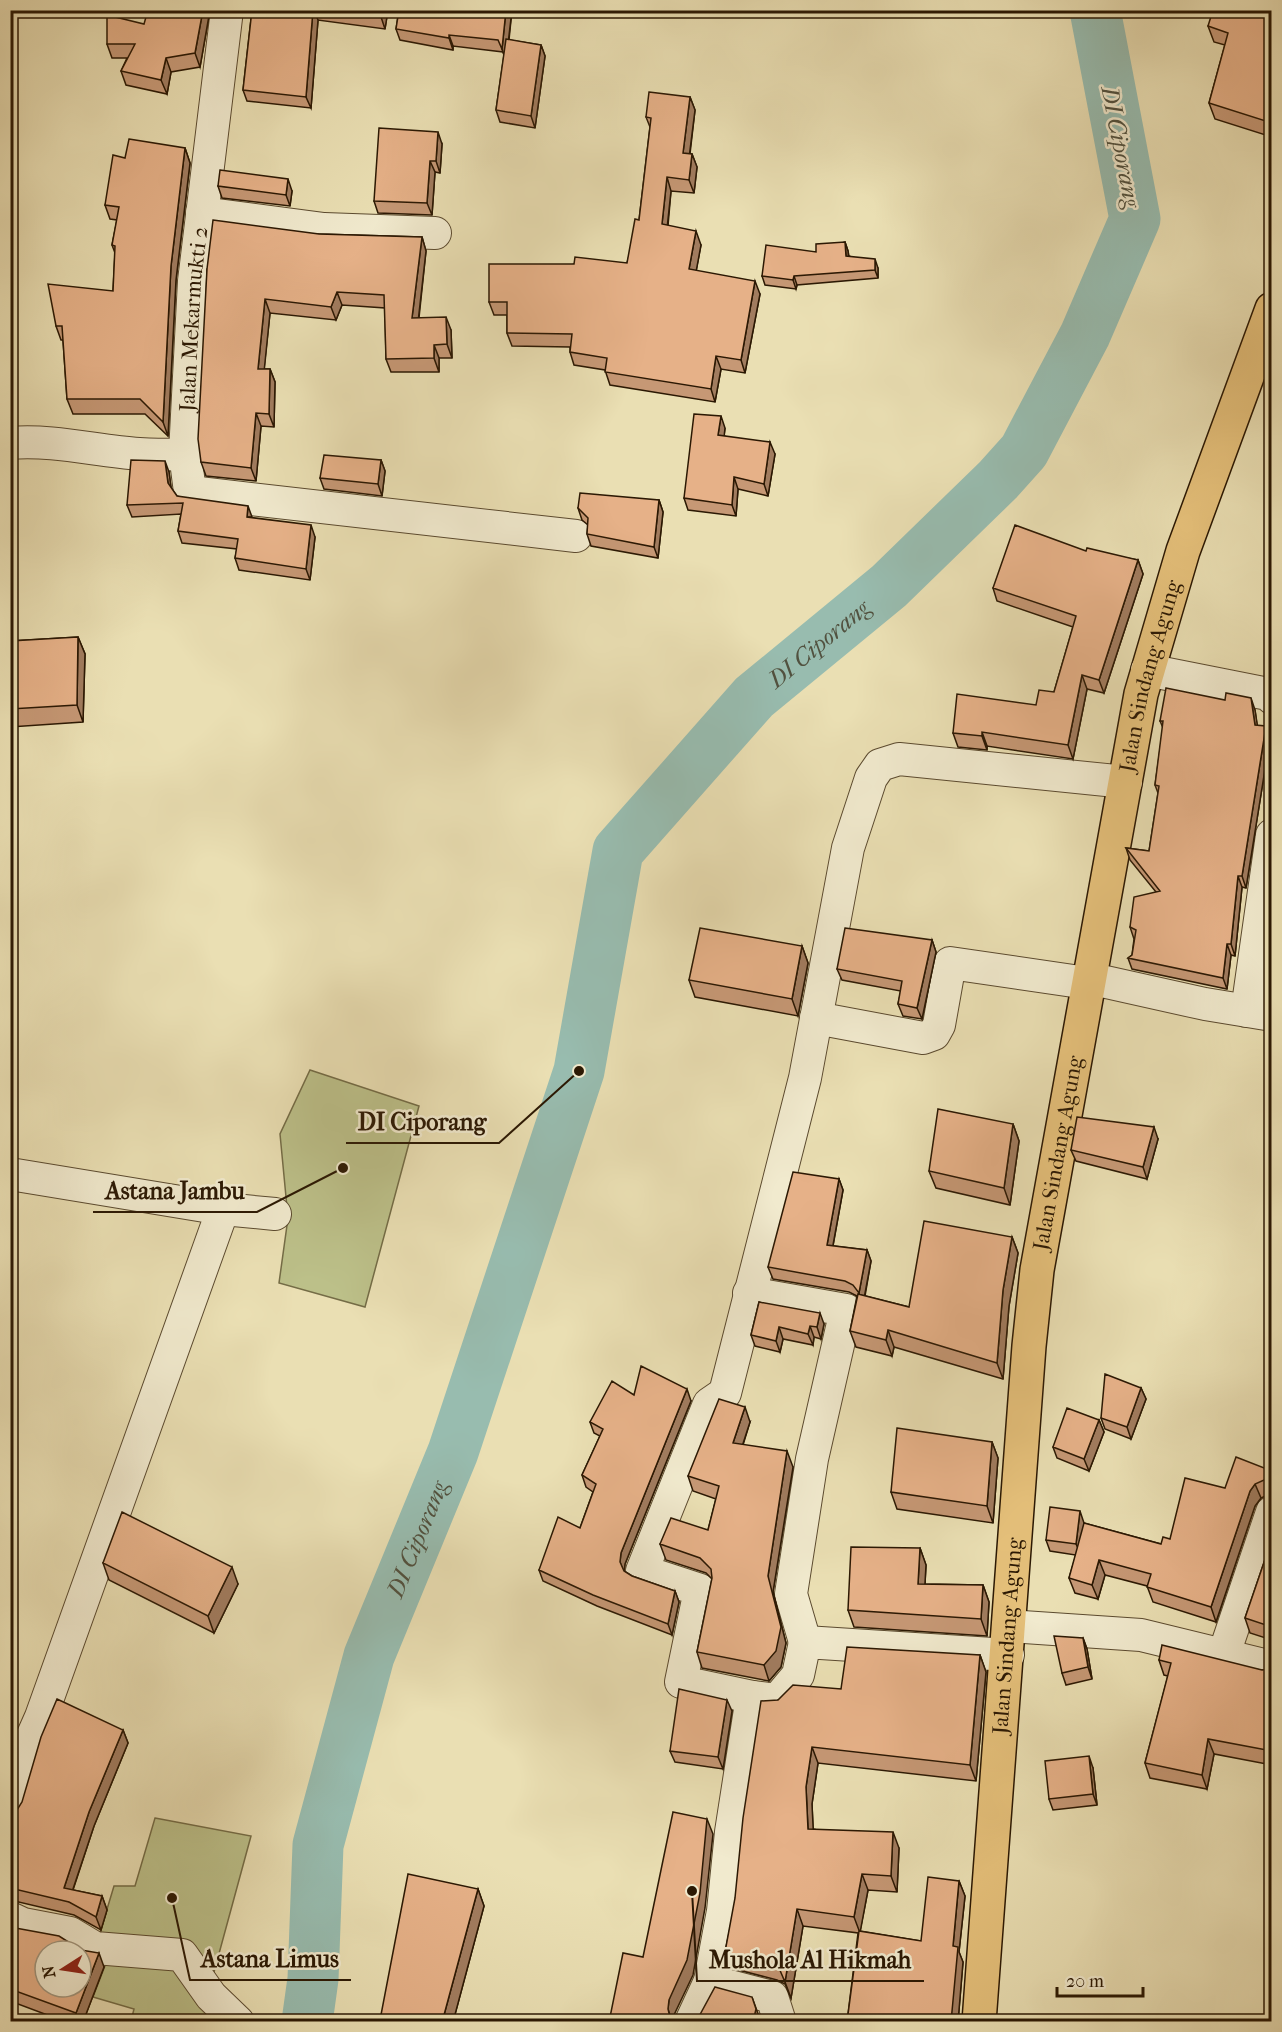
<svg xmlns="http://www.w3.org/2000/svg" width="1282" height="2032" font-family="'IM FELL French Canon',serif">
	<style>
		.green { fill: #bcc089; stroke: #746c46; stroke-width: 1.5 }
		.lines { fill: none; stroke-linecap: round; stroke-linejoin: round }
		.river { stroke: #98bcaf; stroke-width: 51 }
		.minor-casing { stroke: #5b4a2f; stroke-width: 34 }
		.major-casing { stroke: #2b1803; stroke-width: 36 }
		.minor { stroke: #f1eace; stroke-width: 32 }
		.major { stroke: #e5c07a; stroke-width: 33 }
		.wall { fill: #c69875; stroke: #2b1803; stroke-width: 1.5 }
		.shaded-wall { fill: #a17c5f; stroke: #2b1803; stroke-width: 1.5 }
		.building { fill: #e6b188; stroke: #2b1803; stroke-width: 1.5; fill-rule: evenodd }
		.labels { text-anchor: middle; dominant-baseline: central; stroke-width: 5; stroke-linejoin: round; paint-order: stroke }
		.street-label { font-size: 22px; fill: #2b1803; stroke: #f1eace }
		.water-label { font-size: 24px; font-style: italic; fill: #51513f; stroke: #f1eace }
		.leader { fill: none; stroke: #2b1803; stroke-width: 2 }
		.callout-dot { fill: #2b1803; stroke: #f1eace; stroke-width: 2 }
		.callout-label { font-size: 24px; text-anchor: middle; font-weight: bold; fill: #2b1803; stroke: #f1eace; stroke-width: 5; stroke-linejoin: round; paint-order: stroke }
	</style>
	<rect width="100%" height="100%" fill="#eadfb3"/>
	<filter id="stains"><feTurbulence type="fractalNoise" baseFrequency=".00333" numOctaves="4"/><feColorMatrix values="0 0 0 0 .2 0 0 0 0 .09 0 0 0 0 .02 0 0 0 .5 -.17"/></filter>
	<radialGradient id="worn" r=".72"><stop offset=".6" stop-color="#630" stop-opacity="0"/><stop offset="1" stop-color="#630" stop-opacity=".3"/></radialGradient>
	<path class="green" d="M310 1070 419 1106 365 1307 279 1283 288 1218 280 1134Z
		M155 1818 251 1836 211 1983 98 1939 114 1886H135Z
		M108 1958 178 1960 228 2021H131L134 2009 93 1997Z"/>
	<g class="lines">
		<path class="river" id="s1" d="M307 2022 313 1979 318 1845 369 1656 453 1452 579 1071 618 851 754 697 889 586 998 480 1024 451 1085 335 1135 219 1095 10"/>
		<defs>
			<g id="minor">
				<path d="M202 213 324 229 435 233"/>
				<path id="s2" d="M10 443C69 438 126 461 185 453L194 281 227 10"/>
				<path d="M185 453 190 492 576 536"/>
				<path d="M1147 670 1268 694 1272 698"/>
				<path d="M1088 978 1205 1004 1272 1015"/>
				<path d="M1247 1011 1272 835"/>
				<path d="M816 1018 923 1038 934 1034 939 1025 950 963 1087 983"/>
				<path d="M10 1174 223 1209 275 1214"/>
				<path d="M749 1293 846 1310 812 1459 791 1594 805 1642"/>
				<path d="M1008 1626 1141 1635 1272 1667"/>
				<path d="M1224 1654 1272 1512"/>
				<path d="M752 1697 681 1682 700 1590 642 1571 709 1404 725 1393 805 1078 848 848 871 778 880 765 899 759 1126 782"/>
				<path d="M10 1810 29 1744 41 1717 223 1209"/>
				<path d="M10 1918 23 1924 70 1933 95 1948 182 1955 211 1996 238 2022"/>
				<path d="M710 1981 772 1997 780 2022"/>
				<path d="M691 2022 710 1981 723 1911 731 1832 752 1697 777 1700 798 1675 805 1642 1008 1655"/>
			</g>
			<g id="major">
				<path id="s3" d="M979 2022 1029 1346 1037 1270 1141 694 1183 551 1272 309"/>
			</g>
		</defs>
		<use href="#minor" class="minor-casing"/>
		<use href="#major" class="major-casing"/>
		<use href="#minor" class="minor"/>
		<use href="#major" class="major"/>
	</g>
	<path class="wall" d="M210 10 200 67 171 72 167 94 126 85 121 71 127 58H112L107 44 144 24Z
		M252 10H388L385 29 318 20 311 108 247 101 243 90Z
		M399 10H512L509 40 541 45 545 56 535 128 500 122 496 110 504 55 503 52 453 46V50L400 40 396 29Z
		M1272 10V137L1215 119 1209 103 1225 45 1214 42 1208 26Z
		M690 97 695 110 690 154H692L697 167 694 193 671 191 668 226 701 245 696 271 760 294 745 373 721 369 715 402 610 385 605 370 574 365 570 352V347L512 346 507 333V315H494L489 302 574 264 627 263 639 220 650 127 646 117Z
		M442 144 440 173 435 172 432 215 378 213 374 201Z
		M185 148 190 163 176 280 168 436 145 414H73L67 399 63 340H61L56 326 113 291 115 253 112 245 117 220 110 219 105 205 125 158Z
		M218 186 292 191 290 206 222 198Z
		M319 234 422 237 426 251 419 318 451 330 452 358H439V372H391L386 359 385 308 342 305 336 320 270 313 264 369H270L275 382 274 427 261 426 256 481 206 476 201 462 207 269Z
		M845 242 848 251 849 256 878 268V278L797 285 796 289 765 285 762 276 816 252Z
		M725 428 724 436 775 454 768 496 738 489 736 516 688 510 684 498Z
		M381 460 385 471 382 496 324 489 320 478Z
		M169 472 171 488 177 496 315 537 310 580 239 570 235 558 237 549 182 543 178 531 181 514 132 517 127 505Z
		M659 500 663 512 658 558 591 546 587 534 588 525 582 520 578 508Z
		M1086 551 1138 560 1143 574 1104 693 1087 689 1073 759 987 746V750L958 747 953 733 1036 705 1054 692 1073 627 997 601 993 588Z
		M78 637 85 654 83 722 10 727V641Z
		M1255 710 1257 725 1270 738 1246 888 1242 887 1235 956 1231 955 1227 989 1132 969 1128 958 1132 955 1134 939 1130 927 1156 892 1130 860 1126 848 1149 851 1158 793 1155 785 1163 728 1160 721Z
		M932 940 936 952 922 1019 903 1016 898 1004 901 991 842 980 837 969Z
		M802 946 808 963 798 1016 695 997 689 980Z
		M1013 1124 1019 1141 1010 1205 936 1188 929 1171Z
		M1158 1139 1147 1179 1076 1161 1071 1150Z
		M839 1179 843 1190 833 1246 867 1250 871 1261 865 1296 909 1307 1012 1237 1018 1253 1009 1306 1003 1379 894 1347 892 1356 856 1347 850 1331 857 1296 849 1292 773 1279 768 1267Z
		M759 1302 824 1324 821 1339 814 1337 813 1345 783 1339 780 1352 755 1346 751 1335Z
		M1141 1388 1146 1399 1131 1439 1105 1429 1101 1418Z
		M634 1395 691 1401 625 1564 624 1571 632 1576 675 1591 679 1602 672 1635 597 1606 543 1581 539 1570 580 1528 593 1492 586 1487 582 1475 600 1436 594 1433 590 1422Z
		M1099 1420 1104 1432 1089 1471 1057 1458 1053 1447Z
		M750 1422 743 1445 793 1467 773 1592 786 1643 781 1667 769 1681 702 1668 697 1652 712 1579 706 1573 666 1560 660 1544 708 1530 716 1499 693 1491 688 1476Z
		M992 1442 998 1458 993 1523 897 1509 891 1492Z
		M1272 1471V1495L1269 1494 1261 1498 1255 1506 1216 1622 1153 1602 1147 1586 1105 1575 1098 1599 1075 1593 1069 1578 1076 1555 1050 1551 1046 1540 1084 1523 1161 1544 1170 1539 1225 1488Z
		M1272 1539V1640L1250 1633 1245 1618Z
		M920 1548 926 1565 925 1584 983 1585 989 1602 987 1636 854 1627 848 1610Z
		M103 1563 238 1584 214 1633 109 1580Z
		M1083 1638 1087 1649 1092 1679 1066 1685 1062 1673Z
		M980 1655 986 1672 976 1781 818 1763 812 1804 813 1829 899 1848 897 1892 868 1890 860 1931 921 1941 959 1881 965 1896 959 1952 963 1962 958 2022H847L858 1933 803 1926 791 1998 785 1984 777 1980 731 1968 725 1952 778 1700 841 1689Z
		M1159 1660 1262 1670 1272 1669V1765L1214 1754 1207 1789 1150 1778 1145 1763 1168 1676 1164 1675Z
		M732 1711 723 1769 675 1762 670 1751Z
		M123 1730 128 1743 94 1826 73 1890 102 1896 107 1910 101 1930 74 1915 10 1900V1813L17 1810Z
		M1093 1768 1097 1805 1053 1810 1049 1799Z
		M478 1889 484 1906 453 2022H380V2020Z
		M10 1927 104 1967 83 2022H66L10 2001Z"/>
	<path class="shaded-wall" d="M203 10H210L200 67 195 53Z
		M313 10H314L318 20 311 108 306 97Z
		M382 10H388L385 29 381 17Z
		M506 10H512L506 61 502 49Z
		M449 35 453 46V50L449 38Z
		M541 45 545 56 535 128 531 116Z
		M166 58 171 72 167 94 161 80Z
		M690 97 695 110 688 166 683 153Z
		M438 132 442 144 440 173 436 161Z
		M185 148 190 163 176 280 168 436 163 422 171 266Z
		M692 154 697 167 694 193 689 180Z
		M430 161 435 172 432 215 427 203Z
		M667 177 671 191 666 238 662 224Z
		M288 179 292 191 290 206 286 195Z
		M696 231 701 245 694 283 689 269Z
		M422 237 426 251 417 331 412 318Z
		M845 242 848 251 849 264 846 256Z
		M875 259 878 268V278L875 270Z
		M794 276 797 285 796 289 793 280Z
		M755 281 760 294 745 373 741 360Z
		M337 292 342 305 336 320 331 307Z
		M265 299 270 313 263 382 258 369Z
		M446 317 451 330 452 358 447 344Z
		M434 345 439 358V372L434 358Z
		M716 356 721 369 715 402 711 389Z
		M270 369 275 382 274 427 269 414Z
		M256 413 261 426 256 481 251 468Z
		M721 416 725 428 723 447 718 435Z
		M770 442 775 454 768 496 764 484Z
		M381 460 385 471 382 496 378 484Z
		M165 461 169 472 172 495 168 483Z
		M734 477 738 489 736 516 732 505Z
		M659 500 663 512 658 558 654 547Z
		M248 506 252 517H247Z
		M311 525 315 537 310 580 306 569Z
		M1138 560 1143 574 1104 693 1099 680Z
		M78 637 85 654 83 722 77 705Z
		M1082 675 1087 689 1073 759 1068 745Z
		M1251 698 1255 710 1259 736 1255 725Z
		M1266 726 1270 738 1246 888 1242 876Z
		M982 732 987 746V750L982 736Z
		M1238 876 1242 887 1235 956 1231 944Z
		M932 940 936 952 922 1019 917 1008Z
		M1227 944 1231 955 1227 989 1223 978Z
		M802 946 808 963 798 1016 792 999Z
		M1013 1124 1019 1141 1010 1205 1004 1188Z
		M1154 1127 1158 1139 1147 1179 1143 1167Z
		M839 1179 843 1190 831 1256 827 1245Z
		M1012 1237 1018 1253 1009 1306 1003 1379 997 1363 1003 1290Z
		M867 1250 871 1261 863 1304 859 1293Z
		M820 1313 824 1324 821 1339 817 1327Z
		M810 1326 814 1337 813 1345 808 1334Z
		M779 1327 783 1339 780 1352 776 1341Z
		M888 1330 894 1347 892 1356 886 1340Z
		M1141 1388 1146 1399 1131 1439 1127 1427Z
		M687 1389 691 1401 625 1564 624 1573 620 1562 621 1553Z
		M745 1407 750 1422 738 1459 733 1443Z
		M1099 1420 1104 1432 1089 1471 1084 1459Z
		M992 1442 998 1458 993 1523 987 1506Z
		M787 1451 793 1467 773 1592 786 1643 781 1667 769 1681 764 1665 768 1576Z
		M1255 1484 1261 1498 1255 1506 1216 1622 1211 1607 1250 1491Z
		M1080 1511 1084 1523 1081 1555 1076 1544Z
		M920 1548 926 1565 924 1601 918 1584Z
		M1099 1560 1105 1575 1098 1599 1092 1585Z
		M232 1567 238 1584 214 1633 208 1616Z
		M983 1585 989 1602 987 1636 981 1619Z
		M675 1591 679 1602 672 1635 668 1624Z
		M1083 1638 1087 1649 1092 1679 1088 1667Z
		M980 1655 986 1672 976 1781 970 1765Z
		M727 1700 732 1711 723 1769 718 1757Z
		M123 1730 128 1743 94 1826 69 1901 64 1888 89 1812Z
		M1208 1739 1214 1754 1207 1789 1202 1775Z
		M812 1747 818 1763 812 1804 814 1845 808 1829 806 1787Z
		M1089 1756 1093 1768 1097 1805 1093 1794Z
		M707 1819 713 1834 705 1908 693 1975 674 2015V2022H672L668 2009 669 2000Z
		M893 1832 899 1848 897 1892 891 1876Z
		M862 1874 868 1890 860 1933 854 1917Z
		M959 1881 965 1896 959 1952 963 1962 958 2022H951L953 1946Z
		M478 1889 484 1906 453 2022H446L444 2015Z
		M102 1896 107 1910 101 1930 96 1917Z
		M797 1909 803 1926 791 1998 785 1982Z
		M99 1953 104 1967 83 2022H79L76 2013Z
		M752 1997 761 2022H753Z"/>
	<path class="building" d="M148 10H203L195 53 166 58 161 80 121 71 135 44H107V15L144 24Z
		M252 10H313L306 97 243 90Z
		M330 10H382L381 17Z
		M399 10H506L502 49 498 40 449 35V38L396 29Z
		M1213 10H1272V123L1209 103 1228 33 1208 26Z
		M506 39 541 45 531 116 496 110Z
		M649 92 690 97 683 153 692 154 689 180 667 177 662 224 696 231 689 269 755 281 741 360 716 356 711 389 605 372 607 358 570 352 572 334 507 333V302H489V264H574L575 257 627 263 635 219 639 220 651 118 646 117Z
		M379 128 438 132 436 161H430L427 203 374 201Z
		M129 139 185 148 171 266 163 422 140 399H67L62 326H56L48 284 113 291 115 246 112 245 119 207 105 205 113 155 125 158Z
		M220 170 288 179 286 195 218 186Z
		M213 220 319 234 422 237 412 318 446 317 447 344 434 345V358L386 359 384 295 337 292 331 307 265 299 258 369H270L269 414 256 413 251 468 201 462 198 439 207 269Z
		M845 242 846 256 875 259V270L794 276 793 280 762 276 766 245 816 252V244Z
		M694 414 721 416 718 435 770 442 764 484 734 477 732 505 684 498Z
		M324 455 381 460 378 484 320 478Z
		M131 460 165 461 168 483 177 496 248 506 247 517 311 525 306 569 235 558 238 539 178 531 183 503 127 505Z
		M580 493 659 500 654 547 587 534 588 518 578 508Z
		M1015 525 1086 551 1087 548 1138 560 1099 680 1082 675 1068 745 982 732V736L953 733 957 694 1036 705 1039 690 1054 692 1076 616 993 588Z
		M78 637 77 705 10 709V641Z
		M1166 688 1225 700 1226 693 1251 698 1255 725 1266 726 1242 876H1238L1231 944H1227L1223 978 1128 958 1132 955 1136 930 1130 927 1134 897 1160 891 1126 848 1149 851 1159 786 1155 785 1163 721H1160Z
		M700 928 802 946 792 999 689 980Z
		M845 928 932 940 917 1008 898 1004 902 981 837 969Z
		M938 1109 1013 1124 1004 1188 929 1171Z
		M1077 1117 1154 1127 1143 1167 1071 1150Z
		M793 1172 839 1179 827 1245 867 1250 859 1293 853 1285 845 1281 768 1267Z
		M924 1221 1012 1237 1003 1290 997 1363 888 1330 886 1340 850 1331 858 1294 909 1307Z
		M759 1302 820 1313 817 1327 810 1326 808 1334 779 1327 776 1341 751 1335Z
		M641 1366 687 1389 621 1553 620 1562 624 1571 632 1576 675 1591 668 1624 593 1595 539 1570 558 1517 580 1528 596 1484 582 1475 603 1429 590 1422 612 1381 634 1395Z
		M1105 1374 1141 1388 1127 1427 1101 1418Z
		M719 1399 745 1407 733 1443 787 1451 768 1576 781 1627 776 1651 764 1665 697 1652 712 1578 711 1569 700 1558 660 1544 671 1518 708 1530 719 1486 688 1476Z
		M1067 1408 1099 1420 1084 1459 1053 1447Z
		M897 1428 992 1442 987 1506 891 1492Z
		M1236 1457 1272 1471V1480H1264L1255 1484 1250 1491 1211 1607 1147 1587 1151 1574 1099 1560 1092 1585 1069 1578 1084 1523 1161 1544 1163 1537 1170 1539 1185 1478 1225 1488Z
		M1050 1507 1080 1511 1076 1544 1046 1540Z
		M122 1512 232 1567 208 1616 103 1563Z
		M1272 1539V1627L1245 1618Z
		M851 1547 920 1548 918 1584 983 1585 981 1619 848 1610Z
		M1054 1636 1083 1638 1088 1667 1062 1673Z
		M1162 1645 1262 1670 1272 1669V1751L1208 1739 1202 1775 1145 1763 1171 1663 1159 1660Z
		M847 1647 980 1655 970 1765 812 1747 806 1787 808 1829 893 1832 891 1876 862 1874 854 1917 797 1909 785 1982 779 1968 771 1964 725 1952 735 1898 743 1818 761 1701 778 1700 793 1685 841 1689Z
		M679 1689 727 1700 718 1757 670 1751Z
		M57 1699 123 1730 89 1812 64 1888 102 1896 96 1917 69 1902 10 1888V1813L17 1810 22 1802 41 1737Z
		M1089 1756 1093 1794 1049 1799 1045 1761Z
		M673 1812 707 1819 700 1893 687 1960 669 2000 668 2009 670 2017 676 2022H609L623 1953 643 1957Z
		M408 1874 478 1889 444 2015 380 2020Z
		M928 1877 959 1881 953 1946 958 1947 951 2022H847L859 1931 921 1941Z
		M10 1927 59 1936 81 1950 99 1953 76 2013 10 1989ZM45 1951H81V1987H45Z
		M715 1987 752 1997 756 2009 753 2022H696Z"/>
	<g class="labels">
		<g class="street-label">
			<text stroke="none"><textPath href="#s2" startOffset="310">Jalan Mekarmukti 2</textPath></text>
			<text stroke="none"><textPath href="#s3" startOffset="1359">Jalan Sindang Agung</textPath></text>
			<text stroke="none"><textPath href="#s3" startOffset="873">Jalan Sindang Agung</textPath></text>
			<text stroke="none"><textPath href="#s3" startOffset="387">Jalan Sindang Agung</textPath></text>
		</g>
		<g class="water-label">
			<text transform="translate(1121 147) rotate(79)">DI Ciporang</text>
			<text stroke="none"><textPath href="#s1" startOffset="1508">DI Ciporang</textPath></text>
			<text stroke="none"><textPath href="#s1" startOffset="500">DI Ciporang</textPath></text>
		</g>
	</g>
	<path class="leader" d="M579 1071L499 1143H346M343 1168L257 1212H93M172 1898L190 1980H351M692 1891L697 1981H924"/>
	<g class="callout-dot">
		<circle cx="579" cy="1071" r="6"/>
		<circle cx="343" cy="1168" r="6"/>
		<circle cx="172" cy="1898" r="6"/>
		<circle cx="692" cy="1891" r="6"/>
	</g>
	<g class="callout-label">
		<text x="422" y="1130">DI Ciporang</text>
		<text x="175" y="1199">Astana Jambu</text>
		<text x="270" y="1967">Astana Limus</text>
		<text x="810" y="1968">Mushola Al Hikmah</text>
	</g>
	<rect width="1282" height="2032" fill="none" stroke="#eadfb3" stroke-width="36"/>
	<rect x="12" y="12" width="1258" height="2008" fill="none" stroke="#2b1803" stroke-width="3"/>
	<rect x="18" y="18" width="1246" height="1996" fill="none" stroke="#2b1803" stroke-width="1.5"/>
	<g transform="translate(63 1969) rotate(258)"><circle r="28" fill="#f1eace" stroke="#a2967d" stroke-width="1.5"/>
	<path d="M0-4.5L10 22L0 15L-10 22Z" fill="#8f2418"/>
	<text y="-9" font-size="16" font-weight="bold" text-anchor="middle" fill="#2b1803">N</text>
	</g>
	<path d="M1057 1987v9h86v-9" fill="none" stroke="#2b1803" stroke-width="3"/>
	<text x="1066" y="1987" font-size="18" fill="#2b1803" stroke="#f1eace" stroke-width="4.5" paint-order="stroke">20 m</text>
	<rect width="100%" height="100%" filter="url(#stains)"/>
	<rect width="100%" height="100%" fill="url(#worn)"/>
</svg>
